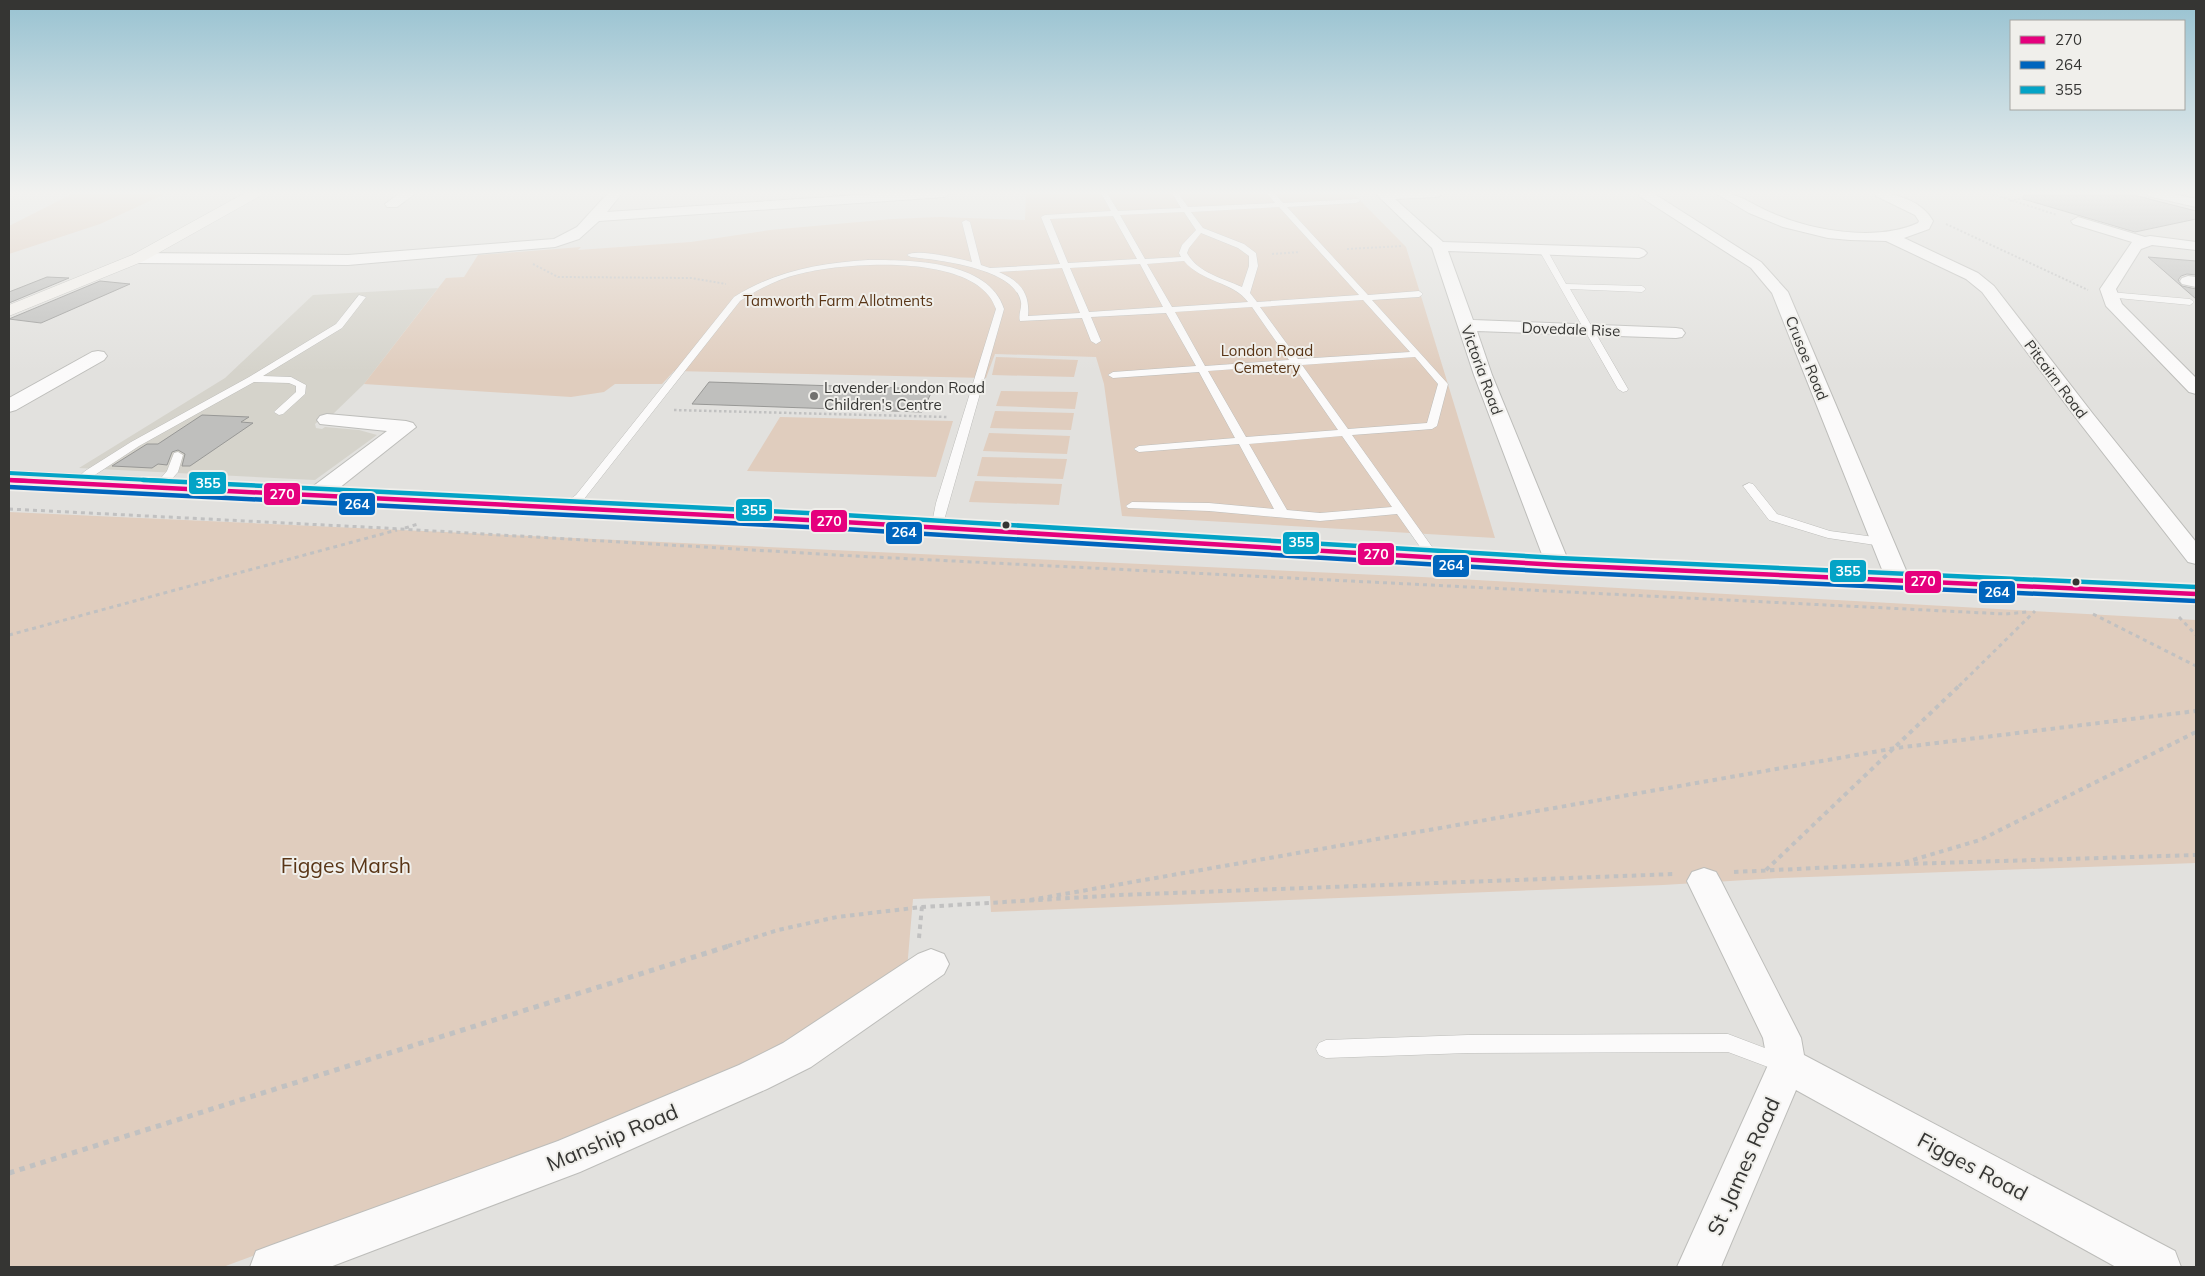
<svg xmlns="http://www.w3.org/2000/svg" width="2205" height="1276" font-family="Mulish,sans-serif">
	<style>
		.built { fill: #d5d3cb }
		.green { fill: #e0cdbe }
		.building { fill: #bfbfbd; stroke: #989896 }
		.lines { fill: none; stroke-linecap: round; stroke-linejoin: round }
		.lane-casing { stroke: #bdbdba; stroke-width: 1 }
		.street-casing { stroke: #bdbdba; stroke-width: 2 }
		.secondary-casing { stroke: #bdbdba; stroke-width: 1 }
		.primary-casing { stroke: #bdbdbb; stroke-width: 1 }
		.path-far4 { stroke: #c1c1c1; stroke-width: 2; stroke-dasharray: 2 2; stroke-linecap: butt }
		.path-far3 { stroke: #c1c1c1; stroke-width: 2.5; stroke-dasharray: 2.5 2.5; stroke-linecap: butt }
		.path-far2 { stroke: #c1c1c1; stroke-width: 3; stroke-dasharray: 4 4; stroke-linecap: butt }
		.path-far1 { stroke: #c1c1c1; stroke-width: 4; stroke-dasharray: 4.5 4.5; stroke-linecap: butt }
		.path { stroke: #c1c1c1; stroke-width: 5; stroke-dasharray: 5.5 5.5; stroke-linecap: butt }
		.lane { fill: #fbfafa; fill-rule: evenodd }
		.street { fill: #fbfafa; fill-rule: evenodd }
		.secondary { fill: #f5f2ee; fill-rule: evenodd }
		.primary { fill: #efeae2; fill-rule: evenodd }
		.bus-1-far1-casing { stroke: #f0efeb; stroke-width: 6 }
		.bus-1-casing { stroke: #f0efeb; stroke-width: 8 }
		.bus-2-casing { stroke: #f0efeb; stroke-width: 8 }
		.bus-3-far1-casing { stroke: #f0efeb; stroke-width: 6 }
		.bus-3-casing { stroke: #f0efeb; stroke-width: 8 }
		.bus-1-far1 { stroke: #e5007d; stroke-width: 4 }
		.bus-1 { stroke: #e5007d; stroke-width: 4.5 }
		.bus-2 { stroke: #0065bd; stroke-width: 4.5 }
		.bus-3-far1 { stroke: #03a3c6; stroke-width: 4 }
		.bus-3 { stroke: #03a3c6; stroke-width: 4.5 }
		.poi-dot { fill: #72716f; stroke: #f0efeb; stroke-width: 2 }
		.bus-dot { fill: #353533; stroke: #f0efeb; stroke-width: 2 }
		.labels { text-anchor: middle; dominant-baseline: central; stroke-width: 4; stroke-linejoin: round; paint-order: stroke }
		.far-park-label { font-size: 15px; fill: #593516; stroke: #f0efeb }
		.far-street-label { font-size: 15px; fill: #353533; stroke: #f0efeb }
		.far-poi-label { font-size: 15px; fill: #353533; stroke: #f0efeb; text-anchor: start }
		.near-park-label { font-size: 21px; fill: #593516; stroke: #f0efeb }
		.near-street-label { font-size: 21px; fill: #353533; stroke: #f0efeb }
		.line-badge { stroke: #f0efeb; stroke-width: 2 }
		.badge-label { font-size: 14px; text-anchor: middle; font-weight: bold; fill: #fff }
	</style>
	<rect width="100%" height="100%" fill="#e2e1de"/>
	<path class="built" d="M438 288 364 384 331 416 323 417 315 424 316 428 322 429 325 427 359 430 377 435 315 480 79 468 225 378 313 295Z"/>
	<path class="green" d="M74 193H167L100 224 9 254V226Z
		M1026 193H1353L1406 247 1495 538 1122 516 1104 384 1096 357 995 354 986 378 674 371 662 384H615L604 392 571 397 364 384 446 278 464 277 478 255 581 247 578 250 691 242 770 230 892 219 940 217 1025 220Z
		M996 357 1078 360 1074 377 992 375Z
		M1001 391 1078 392 1075 409 996 406Z
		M995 411 1074 413 1071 430 990 428Z
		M780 417 953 421 936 477 747 471Z
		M989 433 1070 436 1067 454 983 451Z
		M982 457 1067 459 1063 479 977 476Z
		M975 481 1062 484 1059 505 969 502Z
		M9 512 1422 577 2196 620V863L1781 878 1663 885 991 912 990 896 913 899 907 969 824 1024 692 1092 223 1267H9Z"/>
	<path class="building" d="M2024 193H2126L2196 211V219L2135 232 2023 199Z
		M2148 257 2196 261V275L2187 274 2181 276 2178 280 2182 286 2196 289V299Z
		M47 277 69 278 9 303V292Z
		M100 281 130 284 41 323 9 319Z
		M709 382 933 389 922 412 692 404Z
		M202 415 249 417 241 422 253 423 190 466H182L185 454 178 450 172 452 167 465 158 464 152 468 112 466 147 444H158Z"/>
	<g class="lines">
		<defs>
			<path id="lane" d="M1101 193H1107L1118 211 1181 208 1172 193H1178L1188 207 1275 203 1267 193H1274L1283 203 1359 199 1360 201 1356 203 1287 207 1368 295 1419 291 1423 294 1419 297 1372 300 1448 384 1437 426 1432 429 1352 435 1440 558 1438 561H1430L1397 514 1320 521 1209 511 1128 508 1126 506 1132 502 1209 503 1274 509 1239 444 1139 452 1134 449 1139 446 1235 438 1199 372 1113 378 1108 375 1113 372 1196 366 1166 313 1091 317 1101 341 1096 344 1091 341 1082 318 1020 321C1018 315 1022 308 1021 302 1015 268 938 260 911 257L907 255C917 248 960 259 972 262L962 222 966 220 970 222 981 265 990 268 1060 264 1041 217 1045 215 1111 211ZM1279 207 1359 295 1257 302 1250 293 1258 266 1256 253 1244 244 1203 228 1191 212ZM1184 212 1196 230 1182 245 1179 253 1181 257 1145 259 1120 215ZM1113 216 1137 259 1068 263 1050 219ZM1201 233 1238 248 1249 256V266L1242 287C1222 278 1198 273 1187 253L1189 248ZM1184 261C1201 282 1234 282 1248 302L1172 307 1147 264ZM1140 264 1163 307 1089 312 1070 268ZM1062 268 1080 313 1028 316C1030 293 1020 281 999 272ZM1363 300 1410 352 1298 359 1260 307ZM1252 307 1289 360 1205 366 1175 312ZM1415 357 1438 384 1427 423 1348 429 1302 365ZM1293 365 1338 430 1246 437 1208 371ZM1342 436 1392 507 1320 513 1287 510 1249 444Z
				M1540 248H1546L1566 284 1642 286 1646 289 1642 292 1570 289 1628 389 1627 391 1623 392 1618 389 1539 250Z
				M868 260C910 260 989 260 1004 309L941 531H933L931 528 936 503 996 309C978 252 844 262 799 274 778 279 758 289 740 301L584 499 569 509H561L559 507 576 495 734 297C775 271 820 263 868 260Z
				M2110 292 2190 299 2194 302 2190 305 2107 297V293Z
				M359 295 366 297 342 328 263 376 291 377 306 385 305 394 283 414 279 415 274 412 296 392V386L289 383 254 382 139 446 78 486 72 483 85 471 131 442 249 377 336 324Z
				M178 452 183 455 178 472 164 488H156L154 486 167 471 174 453Z
				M1749 483 1753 484 1777 514 1830 531 1882 538 1888 542 1882 546 1828 538 1769 520 1743 486Z
				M1728 1034 1791 1058 1794 1064 1791 1070 1784 1073 1728 1052 1468 1053 1326 1058 1319 1055 1316 1049 1319 1043 1326 1040 1468 1035Z"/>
			<path id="street" d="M400 193H416L397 207H387L385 204Z
				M608 193H622L607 212 890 193H951L944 197 599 221 579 239 555 247 348 265 138 263 133 261 130 258 133 255 138 253 348 255 554 239 577 227Z
				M1375 193H1441L1440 196 1435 197 1395 199 1443 242 1639 248 1644 250 1647 253 1644 256 1639 258 1448 251 1473 320 1676 328 1682 329 1685 333 1682 337 1676 338 1477 331 1492 375 1570 565 1567 570 1558 572 1549 570 1546 565 1474 375 1432 248Z
				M1638 193H1653L1761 262 1788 292 1911 582 1908 587 1899 589 1890 587 1887 582 1772 293 1751 268 1639 196Z
				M1715 193C1737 191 1752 205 1772 213 1812 231 1877 242 1918 223L1919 221 1915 215 1876 196 1875 193C1896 193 1922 201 1933 221L1929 229 1904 238 1978 273 1994 286 2093 414 2196 542V564L2188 562 2079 422 1982 292 1966 279 1886 241 1850 240 1828 238 1783 227 1749 213Z
				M2146 193H2169L2196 199V207L2148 196Z
				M2078 217 2145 237 2150 236 2196 242V250L2152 245 2141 249 2116 289 2122 304 2196 378V394L2189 392 2106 306 2100 289 2132 242 2073 224 2071 221Z
				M2188 276 2196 277V287L2182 284 2180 281 2182 278Z
				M98 351 104 352 107 356 104 360 16 410 9 412V398L92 352Z
				M327 414 406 421 413 423 416 427 324 500 316 502 308 500 305 495 308 490 387 431 320 424 317 420 320 416Z
				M1704 868 1716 872 1721 881 1795 1026 1801 1038 1804 1055 2175 1251 2181 1267H2116L1796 1090 1721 1267H1677L1768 1065 1763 1038 1687 881 1692 872Z
				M931 949 944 954 949 964 944 974 811 1067 767 1089 580 1172 330 1267H250L256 1251 272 1245 558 1141 739 1065 783 1043 918 954Z"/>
			<path id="secondary" d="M245 193H262L260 196 144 261 9 316V305L132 255Z"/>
			<path id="primary" d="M9 473 827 514 1558 557 2196 586V602L1558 573 827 528 9 487Z"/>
		</defs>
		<use href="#lane" class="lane-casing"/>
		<use href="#street" class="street-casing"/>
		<use href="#secondary" class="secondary-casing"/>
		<use href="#primary" class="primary-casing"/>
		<path class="path-far4" d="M1989 193 2057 215
			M2074 193 2128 208
			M2010 201 2044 193
			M2117 212 2137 207
			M1946 224 2088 290
			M1347 249 1403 246
			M1272 254 1300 252
			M533 264 558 277 691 278 726 284"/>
		<path class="path-far3" d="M674 410 948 417"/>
		<path class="path-far2" d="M9 509 384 528 854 556 2005 614 2027 612
			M405 528 418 524
			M2093 614 2196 666
			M2179 617 2196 635
			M9 635 397 530
			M1959 686 2035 611"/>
		<path class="path-far1" d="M1905 864 2196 855
			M1766 870 1961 684
			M1734 872 1899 864 1980 840 2196 732
			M1030 900 1896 748 2196 711
			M919 938 922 906
			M728 946 778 930 837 917 922 907 1120 895 1675 874"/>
		<path class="path" d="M9 1173 732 945"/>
		<use href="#lane" class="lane"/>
		<use href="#street" class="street"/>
		<use href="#secondary" class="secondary"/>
		<use href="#primary" class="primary"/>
		<defs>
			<path id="bus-1-far1" d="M9 480 28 481"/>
			<path id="bus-1" d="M9 480 827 521 1558 565 2196 594"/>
			<path id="bus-2" d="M9 487 827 528 1558 572 2196 601"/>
			<path id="bus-3-far1" d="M9 473 168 481"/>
			<path id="bus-3" d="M143 480 827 514 1558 558 2196 587"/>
		</defs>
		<use href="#bus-1-far1" class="bus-1-far1-casing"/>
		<use href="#bus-1" class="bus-1-casing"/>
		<use href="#bus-2" class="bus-2-casing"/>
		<use href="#bus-3-far1" class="bus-3-far1-casing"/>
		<use href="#bus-3" class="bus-3-casing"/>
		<use href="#bus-1-far1" class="bus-1-far1"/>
		<use href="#bus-1" class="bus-1"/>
		<use href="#bus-2" class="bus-2"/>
		<use href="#bus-3-far1" class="bus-3-far1"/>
		<use href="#bus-3" class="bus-3"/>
	</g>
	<linearGradient id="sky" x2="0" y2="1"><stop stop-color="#98c2d1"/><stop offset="0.52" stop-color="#f2f2f0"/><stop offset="1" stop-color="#f2f2f0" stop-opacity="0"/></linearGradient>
	<rect width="2205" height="371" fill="url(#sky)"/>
	<circle class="poi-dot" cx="814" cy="396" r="5"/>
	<g class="bus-dot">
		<circle cx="1006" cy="525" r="4.5"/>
		<circle cx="2076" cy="582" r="4.5"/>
	</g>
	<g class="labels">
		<g class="far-park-label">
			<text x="838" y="300">Tamworth Farm Allotments</text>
			<text x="1267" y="350">London Road<tspan x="1267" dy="17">Cemetery</tspan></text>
		</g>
		<g class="far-street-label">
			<text transform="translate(1571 329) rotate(2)">Dovedale Rise</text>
			<text transform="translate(1807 358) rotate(68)">Crusoe Road</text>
			<text transform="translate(1482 370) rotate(70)">Victoria Road</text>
			<text transform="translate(2056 379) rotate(53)">Pitcairn Road</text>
		</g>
		<g class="far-poi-label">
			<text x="824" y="387">Lavender London Road<tspan x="824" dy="17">Children's Centre</tspan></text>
		</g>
		<g class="near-park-label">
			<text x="346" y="865">Figges Marsh</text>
		</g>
		<g class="near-street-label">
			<text transform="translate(612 1137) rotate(-23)">Manship Road</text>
			<text transform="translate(1743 1166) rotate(-66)">St .James Road</text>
			<text transform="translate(1973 1166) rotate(28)">Figges Road</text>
		</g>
	</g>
	<g class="line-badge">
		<rect x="188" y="471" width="39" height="24" rx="5" fill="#03a3c6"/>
		<rect x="263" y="482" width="38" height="24" rx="5" fill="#e5007d"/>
		<rect x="338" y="492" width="38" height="24" rx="5" fill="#0065bd"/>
		<rect x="735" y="498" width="38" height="24" rx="5" fill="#03a3c6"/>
		<rect x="810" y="509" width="38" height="24" rx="5" fill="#e5007d"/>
		<rect x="885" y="521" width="38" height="24" rx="5" fill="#0065bd"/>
		<rect x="1282" y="531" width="38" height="24" rx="5" fill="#03a3c6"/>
		<rect x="1357" y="542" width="38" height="24" rx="5" fill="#e5007d"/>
		<rect x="1432" y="554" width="38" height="24" rx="5" fill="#0065bd"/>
		<rect x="1829" y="559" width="38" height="24" rx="5" fill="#03a3c6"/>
		<rect x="1904" y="570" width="38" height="24" rx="5" fill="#e5007d"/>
		<rect x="1978" y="580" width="38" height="24" rx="5" fill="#0065bd"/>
	</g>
	<g class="badge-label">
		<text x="208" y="488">355</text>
		<text x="282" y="499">270</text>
		<text x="357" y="509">264</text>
		<text x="754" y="515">355</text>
		<text x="829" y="526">270</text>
		<text x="904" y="537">264</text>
		<text x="1301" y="547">355</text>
		<text x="1376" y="559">270</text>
		<text x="1451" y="570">264</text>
		<text x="1848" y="576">355</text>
		<text x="1923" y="586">270</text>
		<text x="1997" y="597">264</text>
	</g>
	<rect width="2205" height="1276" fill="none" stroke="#353533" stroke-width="20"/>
	<rect x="2010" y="20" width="175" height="90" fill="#f0efeb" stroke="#a5a5a1"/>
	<rect x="2020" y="36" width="25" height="8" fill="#e5007d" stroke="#a5a5a1"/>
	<text x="2055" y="45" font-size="15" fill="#353533">270</text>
	<rect x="2020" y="61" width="25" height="8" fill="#0065bd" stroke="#a5a5a1"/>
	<text x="2055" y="70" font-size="15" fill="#353533">264</text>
	<rect x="2020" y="86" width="25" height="8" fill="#03a3c6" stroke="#a5a5a1"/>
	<text x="2055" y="95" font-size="15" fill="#353533">355</text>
</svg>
